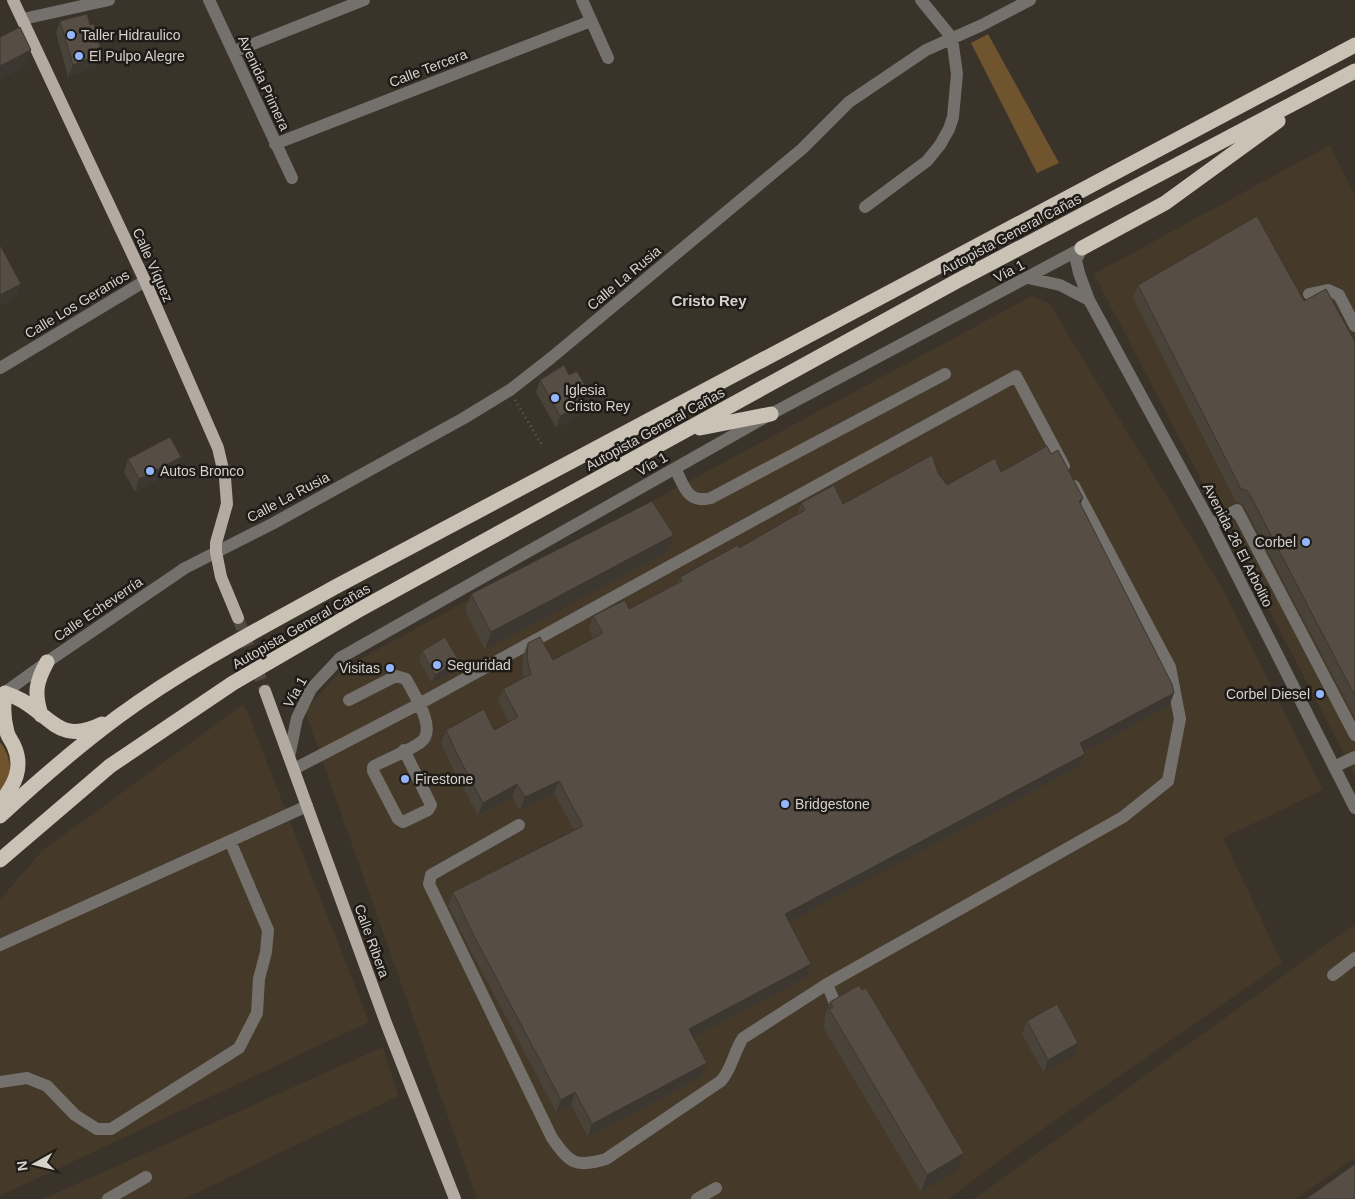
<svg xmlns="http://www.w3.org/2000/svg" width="1355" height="1199" font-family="Arial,sans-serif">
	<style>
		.built { fill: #45392a }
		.green { fill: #70542d }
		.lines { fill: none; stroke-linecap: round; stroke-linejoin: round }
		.major-tunnel { stroke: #514b42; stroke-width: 12; stroke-dasharray: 12 6; stroke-linecap: butt }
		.path { stroke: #6a635b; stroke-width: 2.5; stroke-dasharray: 1 4; stroke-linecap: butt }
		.minor { stroke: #74706b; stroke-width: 12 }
		.major { stroke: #b3aba1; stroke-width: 12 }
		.highway { stroke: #cbc2b6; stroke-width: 15 }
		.wall { fill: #4a433a }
		.shaded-wall { fill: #3c3730 }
		.building { fill: #564e44; stroke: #3c3730 }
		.poi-dot { fill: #93b7fd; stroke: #1f1b17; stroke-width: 2 }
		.labels { text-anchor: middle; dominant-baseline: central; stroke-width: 5; stroke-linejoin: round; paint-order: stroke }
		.poi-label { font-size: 14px; fill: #d6d1cb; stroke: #1f1b17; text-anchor: start }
		.street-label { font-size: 14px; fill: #d6d1cb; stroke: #1f1b17 }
		.neighbourhood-label { font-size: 15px; font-weight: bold; fill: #d6d1cb; stroke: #1f1b17 }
	</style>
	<rect width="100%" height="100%" fill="#3a332a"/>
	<path class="built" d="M1330 145 1355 196V775L1094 274Z
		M1032 296 1049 303 1224 591 1323 790 1223 838 1282 963 1033 1136 948 1199H477L305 711 343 668Z
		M244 704 369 1022 0 1196V899L43 850Z
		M1355 924V1158L1295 1199H974Z
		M383 1047 398 1096 184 1199H43Z"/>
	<path class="green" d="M988 34 1059 163 1037 173 971 43Z
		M0 742C7 750 13 767 9 778 8 783 3 788 0 792Z"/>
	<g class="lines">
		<path class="major-tunnel" d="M238 618 265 691"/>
		<path class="path" d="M515 400 542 445"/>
		<path class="minor" d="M209 0 292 178
			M582 0 608 58
			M23 19 109 0
			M233 52 364 0
			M275 144 591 21
			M865 207 927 161 940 145 949 129 953 117 957 74 952 38 921 0
			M1082 248 1076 260 1079 273 1089 300 1211 524 1355 808
			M1028 278 1060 285 1089 300
			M1309 294 1328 290 1339 295 1355 326
			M0 368 145 281
			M675 468C684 486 687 504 711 498L945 374
			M1211 524 1237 510 1355 735
			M0 696 47 662 185 568 272 524 464 418 510 390 551 358 802 149 849 102 926 50 982 25 1030 0
			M349 700 396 676 406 679C413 693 438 729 421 742 412 749 388 759 376 765L373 767V771L398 819 403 822 428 810 431 805 404 750
			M289 757 297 718 311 689 340 658 771 414 1082 248
			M1334 767 1355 757
			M294 769 419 704 1016 376 1064 466
			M519 825 431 875 429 884 552 1138C570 1163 574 1168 606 1159L721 1081C732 1069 734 1051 743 1038L827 984 1123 817 1168 781 1180 719 1170 667 1074 486
			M0 945 307 806
			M1333 975 1355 958
			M827 984 834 1001
			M0 1082 27 1078 47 1086 75 1115 97 1129H111L239 1048 257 1013 259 979 266 952 268 930 230 841
			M108 1199 146 1177
			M697 1199 716 1188"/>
		<path class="major" d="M13 0 145 281 218 448 225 478 227 504 216 543V552L221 577 238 618
			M265 691 386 1023 455 1199"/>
		<path class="highway" d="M1082 248 1165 203 1278 121
			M700 428 771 414
			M41 715C34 693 36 682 47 662
			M0 803C14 786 24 768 14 746 12 741 8 737 7 732 3 718 3 706 5 693 11 695 18 698 23 701 54 720 61 744 102 724
			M0 816C38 781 77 747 119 716 187 666 263 627 337 586L1355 45
			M0 860 110 766 233 683 357 611 957 281 1355 71"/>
	</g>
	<path class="wall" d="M60 21 97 65 68 77 56 33Z
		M1138 285 1304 301 1355 342V718L1244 506 1241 503 1236 502 1133 298Z
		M540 380 582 399 584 403 580 414 556 428 536 392Z
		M128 459 176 470 135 492 124 472Z
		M1001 472 1081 505 1174 693 1169 706 1084 751 1085 754 1080 766 789 922 806 977 693 1037 702 1076 588 1137 571 1105 556 1112 470 949 448 905 453 892 574 830 554 793 520 810 512 797 478 816 451 765 441 743 446 730H494L509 722 498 701 503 689 524 677 522 672 523 656 528 643 553 660 593 638 589 629 593 616 629 609 677 583 680 577 739 548 797 515 801 503 843 504 938 473 947 485Z
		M674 535 667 552 485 650 465 611 471 594Z
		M422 651 456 670 432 683 419 660Z
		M830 1002 957 1170 921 1192 823 1027 825 1021 824 1019Z
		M1027 1021 1078 1043 1074 1056 1044 1073 1022 1034Z"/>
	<path class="shaded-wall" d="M31 50 25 67 0 80V66Z
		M102 53 97 65 68 77 73 65Z
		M21 284 16 297 0 306V295Z
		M586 387 582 399 578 392Z
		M584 403 580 414 556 428 560 416Z
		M181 457 176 470 135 492 139 479Z
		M1083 498 1078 511 1079 501Z
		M674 535 667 552 485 650 491 632Z
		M459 661 456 670 432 683 435 675Z
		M1174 693 1169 706 1075 756 1080 743Z
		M1085 754 1080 766 780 927 785 914Z
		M559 781 554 793 520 810 525 797Z
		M517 784 512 797 478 816 483 803Z
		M811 964 806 977 684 1042 689 1029Z
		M1078 1043 1074 1056 1044 1073 1048 1060Z
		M707 1063 702 1076 588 1137 592 1124Z
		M575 1092 571 1105 556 1112 561 1100Z
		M964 1153 957 1170 921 1192 927 1175Z"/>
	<path class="building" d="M87 14 90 25 94 24 102 53 73 65 60 21Z
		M20 27 31 50 0 66V37Z
		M1257 216 1304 301 1326 289 1355 342V696L1249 493 1246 490 1241 489 1138 285Z
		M0 245 21 284 0 295Z
		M564 365 569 375 577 371 586 387 578 392 584 403 560 416 540 380Z
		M170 437 181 457 139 479 128 459Z
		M1047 446 1051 454 1058 450 1083 498 1079 501 1172 684 1174 693 1080 743 1085 754 785 914 811 964 689 1029 707 1063 592 1124 575 1092 561 1100 474 936 453 892 583 826 559 781 525 797 517 784 483 803 456 752 446 730 484 709 494 730 518 717 503 689 531 674 527 659 528 643 540 637 553 660 603 633 593 616 625 600 629 609 682 581 680 577 738 545 739 548 805 510 801 503 834 485 843 504 932 455 938 473 947 485 995 458 1001 472Z
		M652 501 674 535 491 632 471 594Z
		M445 637 459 661 435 675 422 651Z
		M859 985 862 990 866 988 964 1153 927 1175 829 1009 833 1007 830 1002Z
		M1057 1004 1078 1043 1048 1060 1027 1021Z
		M1355 1164V1199H1306Z"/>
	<g class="poi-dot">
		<circle cx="71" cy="35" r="5"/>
		<circle cx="79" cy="56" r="5"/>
		<circle cx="555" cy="398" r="5"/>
		<circle cx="150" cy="471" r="5"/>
		<circle cx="1306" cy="542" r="5"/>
		<circle cx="437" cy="665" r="5"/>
		<circle cx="390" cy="668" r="5"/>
		<circle cx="1320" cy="694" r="5"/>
		<circle cx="405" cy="779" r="5"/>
		<circle cx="785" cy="804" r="5"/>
	</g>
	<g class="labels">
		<g class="poi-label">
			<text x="81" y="35">Taller Hidraulico</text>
			<text x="89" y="56">El Pulpo Alegre</text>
			<text x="565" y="390">Iglesia<tspan x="565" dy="16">Cristo Rey</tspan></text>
			<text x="160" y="471">Autos Bronco</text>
			<text x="1296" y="542" text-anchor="end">Corbel</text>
			<text x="447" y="665">Seguridad</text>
			<text x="380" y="668" text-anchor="end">Visitas</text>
			<text x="1310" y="694" text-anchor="end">Corbel Diesel</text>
			<text x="415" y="779">Firestone</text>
			<text x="795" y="804">Bridgestone</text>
		</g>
		<g class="street-label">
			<text transform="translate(428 68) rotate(-21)">Calle Tercera</text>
			<text transform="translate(264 83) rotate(65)">Avenida Primera</text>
			<text transform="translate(1011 234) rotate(-28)">Autopista General Cañas</text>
			<text transform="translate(153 265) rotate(66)">Calle Víquez</text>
			<text transform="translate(1009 271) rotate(-28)">Vía 1</text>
			<text transform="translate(624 278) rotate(-40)">Calle La Rusia</text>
			<text transform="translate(77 304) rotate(-31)">Calle Los Geranios</text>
			<text transform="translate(655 429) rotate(-29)">Autopista General Cañas</text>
			<text transform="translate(652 464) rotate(-30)">Vía 1</text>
			<text transform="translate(288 497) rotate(-28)">Calle La Rusia</text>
			<text transform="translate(1238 545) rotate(63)">Avenida 26 El Arbolito</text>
			<text transform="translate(98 609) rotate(-34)">Calle Echeverría</text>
			<text transform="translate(301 626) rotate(-30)">Autopista General Cañas</text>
			<text transform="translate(295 692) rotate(-60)">Vía 1</text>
			<text transform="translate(372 941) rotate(70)">Calle Ribera</text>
		</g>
		<g class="neighbourhood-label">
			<text x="709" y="300">Cristo Rey</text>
		</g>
	</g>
	<g transform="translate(35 1164) rotate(262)" stroke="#1f1b17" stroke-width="4" paint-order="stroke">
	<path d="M0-4L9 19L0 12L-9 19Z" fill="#d6d1cb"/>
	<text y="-8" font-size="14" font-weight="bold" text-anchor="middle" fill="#d6d1cb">N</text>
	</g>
</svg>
